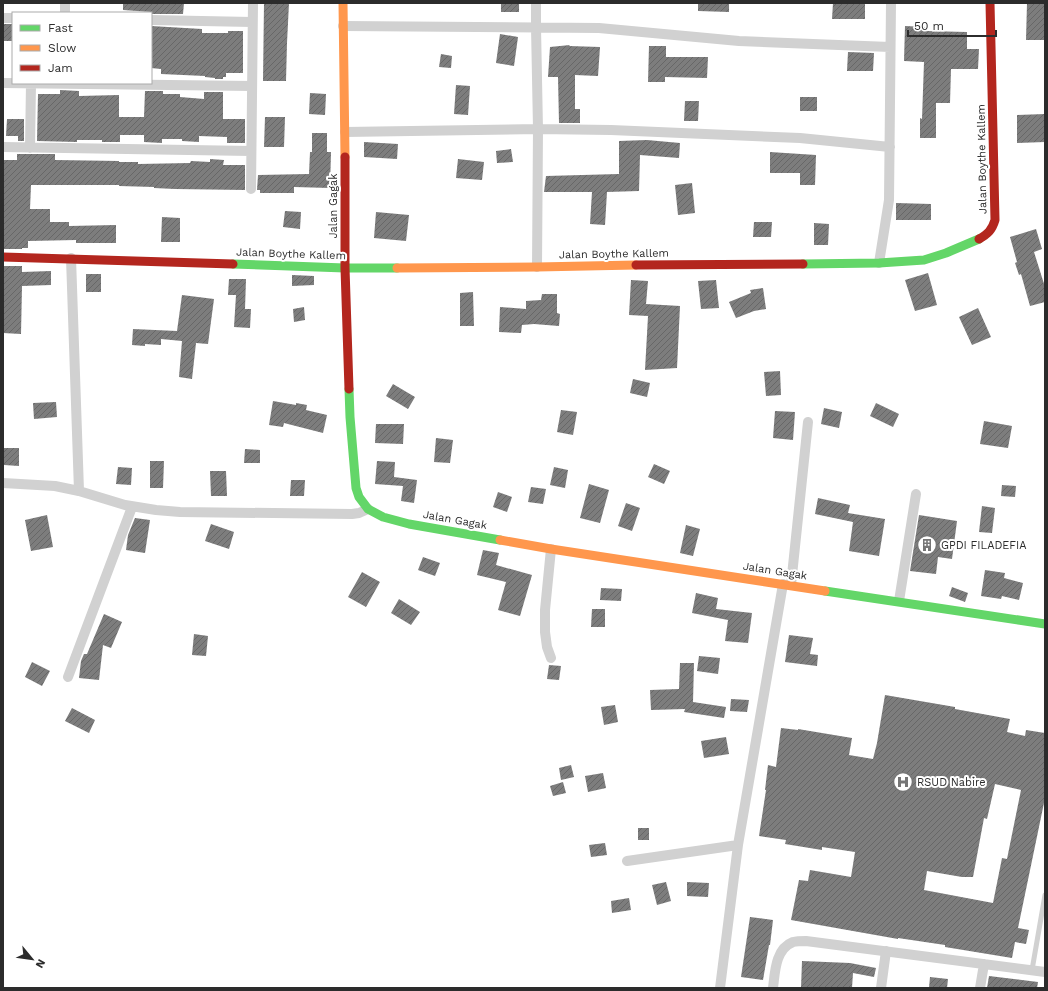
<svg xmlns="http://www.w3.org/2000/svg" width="1048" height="991" font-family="'Work Sans',sans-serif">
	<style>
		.building { fill: url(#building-hatch); fill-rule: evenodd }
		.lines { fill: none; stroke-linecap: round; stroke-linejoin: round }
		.lane { stroke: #d1d1d1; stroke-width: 5 }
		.street { stroke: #d1d1d1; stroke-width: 10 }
		.fast { stroke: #63d668; stroke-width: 9 }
		.slow { stroke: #ff974d; stroke-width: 9 }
		.jam { stroke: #b3261e; stroke-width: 9 }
		.labels { text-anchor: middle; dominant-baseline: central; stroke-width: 4; stroke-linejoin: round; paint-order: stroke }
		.street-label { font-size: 11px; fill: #2c2c2c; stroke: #fff }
		.poi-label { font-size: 11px; fill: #2c2c2c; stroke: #fff; text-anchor: start }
	</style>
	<defs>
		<pattern id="building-hatch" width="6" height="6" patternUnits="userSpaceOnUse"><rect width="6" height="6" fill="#7d7d7d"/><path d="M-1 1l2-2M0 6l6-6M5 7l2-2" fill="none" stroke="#676767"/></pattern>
	</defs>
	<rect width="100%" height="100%" fill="#fff"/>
	<path class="building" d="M123 3H184L183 14H151V12L123 10Z
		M264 3H289L287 43 286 81H263Z
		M501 3H519V12H501Z
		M698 3H729V12L698 11Z
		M833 3H865V19H832Z
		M1027 3H1045V40H1026Z
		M4 24H13V41H3V31H4Z
		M151 26 202 29V33H228V31H243V73H226V77H223V79H215V78L205 77V76L161 74V69L151 68Z
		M905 26 926 27V31L967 32V49H979L978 69H951L950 103H936V138H920V118L922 119 924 62 904 61Z
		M500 34 518 37 514 66 496 63Z
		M570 45 569 46 600 47 598 76 575 75V109H580V123H559L558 77H548L550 47Z
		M649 46H666V57H708L707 78 665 77V82H648Z
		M848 52 874 53 873 71H847Z
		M441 54 452 56 451 68 439 67Z
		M456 85 470 86 468 115 454 114Z
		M60 90 79 91V96L119 95V117H144L145 91H163V94H180V97L204 99V92H223V119H245V143H227V137L199 136V142L182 141V139H162V143L144 142V135H120V142H102V140H77V142L37 141 38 94H60Z
		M310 93 326 94 325 115 309 114Z
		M800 97H817V111H800Z
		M685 101H699L698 121H684Z
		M1045 114V142L1017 143V115Z
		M265 117H285L284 147H264Z
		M7 119H24V141H18V136H6Z
		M312 133H327V152H331L330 188 294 187V193H260V190H257L258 175 309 174 310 152H312Z
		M647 140 680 143 679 158 640 155 639 191 607 192 605 225 590 224 592 192H544L546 176 619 174V141Z
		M364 142 398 144 397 159 364 157Z
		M511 149 513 162 497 163 496 151Z
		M770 152 816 155 815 185H800V173H770Z
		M17 154H55V160L119 161V162H138V164L190 163 191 161 210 162V159L224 160 223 165H245V190L175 189 154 188V187L119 186V185H31L30 209H50V222H69V226L116 225V243H76V240L28 241V248H22V249H3V160H17Z
		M458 159 484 162 482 180 456 178Z
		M692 183 695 213 678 215 675 185Z
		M896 203 931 204V220H896Z
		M285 211 301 212 300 229 283 227Z
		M376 212 409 215 406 241 374 238Z
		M162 217 180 218V242H161Z
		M754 222H772L771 237H753Z
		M814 223 829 224 828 245H814Z
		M1036 229 1042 249 1034 252 1045 287V302L1030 306 1021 274 1019 275 1015 263 1017 262 1010 237Z
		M3 266H22V272L51 271V285L22 286 21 334 3 333Z
		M928 273 937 305 915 311 905 280Z
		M86 274H101V292H86Z
		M292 275 314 276V285L292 286Z
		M229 279H246L245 309H251L250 328 234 327 236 295H228Z
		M631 280 648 281 646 304 680 306 677 368 645 370 648 316 629 315Z
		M716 280 719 308 701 309 698 281Z
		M763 288 766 309 754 311 736 318 729 302 751 293 750 290Z
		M473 292 474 326H460V293Z
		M542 294H557V313L560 314 559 326 534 324 522 325 521 333 499 332 500 307 526 309V301L541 300Z
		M182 295 214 299 208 344 196 343 192 379 179 377 182 341 161 339V345L145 344V346L132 345 133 329 177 331Z
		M304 307 305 320 294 322 293 309Z
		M978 308 991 337 972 345 959 317Z
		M780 371 781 395 766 396 764 372Z
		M633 379 650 383 647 397 630 393Z
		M393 384 415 397 408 409 386 396Z
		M273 401 296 405V403L307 405 306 410 327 415 323 433 284 423 283 427 269 425Z
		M56 402 57 417 34 419 33 403Z
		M876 403 899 414 893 427 870 416Z
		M824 408 842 412 839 428 821 424Z
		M561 410 577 412 573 435 557 432Z
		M775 411 795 412 793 440 773 438Z
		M984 421 1012 426 1008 448 980 444Z
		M376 424H404L403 444 375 443Z
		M436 438 453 440 450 463 434 462Z
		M4 448H19V466L4 465Z
		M245 449 260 450V463H244Z
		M150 461H164L163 488H150Z
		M377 461 395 462 394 477 417 480 414 503 401 501 403 486 375 484Z
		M654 464 670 471 664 484 648 477Z
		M118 467 132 468 131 485 116 484Z
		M554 467 568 470 565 488 550 485Z
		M210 471H226L227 496H211Z
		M291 480H305L304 496H290Z
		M589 484 609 490 600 523 580 518Z
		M1002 485 1016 486 1015 497 1001 496Z
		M531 487 546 489 543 504 528 502Z
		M498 492 512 497 507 512 493 507Z
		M818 498 850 505 848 513 885 519 879 556 849 551 853 522 815 514Z
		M626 503 640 508 632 531 618 526Z
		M982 506 995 508 992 533 979 532Z
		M47 515 53 547 31 551 25 520Z
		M919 515 957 521 952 559 938 557 936 574 910 571Z
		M135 518 150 520 145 553 126 550 128 535Z
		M211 524 234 532 229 549 205 541Z
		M686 525 700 529 693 556 680 553Z
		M483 550 499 553 496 565 532 575 520 616 498 610 506 582 477 575Z
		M423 557 440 563 435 576 418 570Z
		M985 570 1005 573 1004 578 1023 583 1019 600 1002 596 1001 599 981 596Z
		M362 572 380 582 366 607 348 597Z
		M952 587 968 593 965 602 949 596Z
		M601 588 622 589 621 601 600 600Z
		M696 593 718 598 716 609 752 613 748 643 725 641 728 620 692 613Z
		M399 599 420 612 411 625 391 613Z
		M592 609H605V627H591Z
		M104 614 122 622 111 648 103 645 99 680 79 678 81 661 84 654H87Z
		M194 634 208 636 206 656 192 655Z
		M789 635 813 638 810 654 818 655 817 666 785 662Z
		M699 656 720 658 718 674 697 671Z
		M32 662 50 671 42 686 25 677Z
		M680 663H694L693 702 726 707 724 718 684 712 685 709 651 710 650 690 679 689Z
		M549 665 561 666 559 680 547 679Z
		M885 695 955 707V709L1010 719 1007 732 1025 736 1026 730 1045 733V798L1018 928 1029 930 1026 944 1015 942 1012 958 945 947V945L898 938V939L791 920 799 880 808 881 810 870 851 877 855 852 822 847V850L785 844 786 840 759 836 766 790H765L768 765 776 767 781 728 798 730V729L852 738 849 755 873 759 877 743ZM995 784 1021 790 1007 859 1002 858 993 903 924 890 927 871 962 877H973L984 818 987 819Z
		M731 699 749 700 747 712 730 711Z
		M615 705 618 722 604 725 601 707Z
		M72 708 95 720 89 733 65 721Z
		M726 737 729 754 704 758 701 741Z
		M571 765 574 777 561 780 559 768Z
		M603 773 606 788 588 792 585 776Z
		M563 782 566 793 553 796 550 786Z
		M638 828H649V840H638Z
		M605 843 607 855 591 857 589 845Z
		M666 882 671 901 657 905 652 885Z
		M687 882 709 883 708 897 687 896Z
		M629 898 631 910 612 913 611 901Z
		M750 917 773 920 770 945H769L763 980 741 977Z
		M802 961 850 963 876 968 874 977 853 973 852 988H801Z
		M989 976 1038 982 1037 988H987Z
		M930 977 948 979 947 988H929Z"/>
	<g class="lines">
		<path class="lane" d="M1032 970 1045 895"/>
		<path class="street" d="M536 3V27L538 129 537 267
			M65 13V3
			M3 18H13
			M151 20 252 22
			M343 26 599 28 739 41 890 47
			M3 83 252 86
			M345 132 538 129 611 130 800 138 890 147
			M3 147 251 151
			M30 148 31 83
			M251 189 253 3
			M71 258 79 491
			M879 263 889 200 891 3
			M3 483 55 486 79 491 125 505 156 510 180 512 352 514 359 513 368 509
			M551 549 545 610V632L547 647 551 658
			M791 585 808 422
			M899 601 916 494
			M68 677 132 507
			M627 861 738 845
			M720 988 738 845 783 584
			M773 988C775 973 775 949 793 942 797 941 801 941 806 941L1045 972
			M881 988 886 951
			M980 988 984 964"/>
		<path class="fast" d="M233 264 345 268H397
			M803 264 879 263 924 260 946 253 979 239
			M349 389 350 417 356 488 359 497 368 509 383 517 409 524 500 540
			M825 591 1045 624"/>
		<path class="slow" d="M343 3 345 157
			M397 268 537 267 636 265
			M500 540 551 549 825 591"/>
		<path class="jam" d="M345 157V268L349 389
			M979 239C988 234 992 230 995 220L990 3
			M3 257 233 264
			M636 265 803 264"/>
	</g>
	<defs>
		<symbol id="building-ring" viewBox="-11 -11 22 22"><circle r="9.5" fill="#fff" stroke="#767676" stroke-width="1.5"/><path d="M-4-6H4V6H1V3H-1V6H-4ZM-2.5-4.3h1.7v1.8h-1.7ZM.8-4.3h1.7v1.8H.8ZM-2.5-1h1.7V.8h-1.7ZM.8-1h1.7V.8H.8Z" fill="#767676"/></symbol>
		<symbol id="hospital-ring" viewBox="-11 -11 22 22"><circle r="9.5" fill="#fff" stroke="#767676" stroke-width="1.5"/><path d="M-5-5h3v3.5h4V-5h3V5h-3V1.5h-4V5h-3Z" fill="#767676"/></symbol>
	</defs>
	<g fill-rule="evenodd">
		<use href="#building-ring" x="916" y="534" width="22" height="22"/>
		<use href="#hospital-ring" x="892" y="771" width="22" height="22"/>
	</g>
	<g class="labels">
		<g class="street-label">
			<text transform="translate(982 159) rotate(-91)">Jalan Boythe Kallem</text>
			<text transform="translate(333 206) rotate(-90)">Jalan Gagak</text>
			<text transform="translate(291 254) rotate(2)">Jalan Boythe Kallem</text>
			<text transform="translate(614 254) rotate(-1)">Jalan Boythe Kallem</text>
			<text transform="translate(455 520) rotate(10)">Jalan Gagak</text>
			<text transform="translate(775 571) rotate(9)">Jalan Gagak</text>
		</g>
		<g class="poi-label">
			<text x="941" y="545">GPDI FILADEFIA</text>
			<text x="917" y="782">RSUD Nabire</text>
		</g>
	</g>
	<rect width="1048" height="991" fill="none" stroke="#2c2c2c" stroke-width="8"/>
	<rect x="12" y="12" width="140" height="72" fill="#ffffff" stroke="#ababab"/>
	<rect x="20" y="25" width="20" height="6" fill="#63d668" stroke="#ababab"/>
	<text x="48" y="32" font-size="12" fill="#2c2c2c">Fast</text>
	<rect x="20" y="45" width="20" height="6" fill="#ff974d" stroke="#ababab"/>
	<text x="48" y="52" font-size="12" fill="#2c2c2c">Slow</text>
	<rect x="20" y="65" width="20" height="6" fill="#b3261e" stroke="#ababab"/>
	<text x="48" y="72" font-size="12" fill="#2c2c2c">Jam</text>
	<g transform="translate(32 959) rotate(119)" stroke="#ffffff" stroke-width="3" paint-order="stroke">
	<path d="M0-3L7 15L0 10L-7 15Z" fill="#2c2c2c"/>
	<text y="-6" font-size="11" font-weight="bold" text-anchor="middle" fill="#2c2c2c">N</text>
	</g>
	<path d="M908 30v6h88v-6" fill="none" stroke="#2c2c2c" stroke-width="2"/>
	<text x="914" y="30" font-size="12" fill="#2c2c2c" stroke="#ffffff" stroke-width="3" paint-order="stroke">50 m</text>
</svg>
